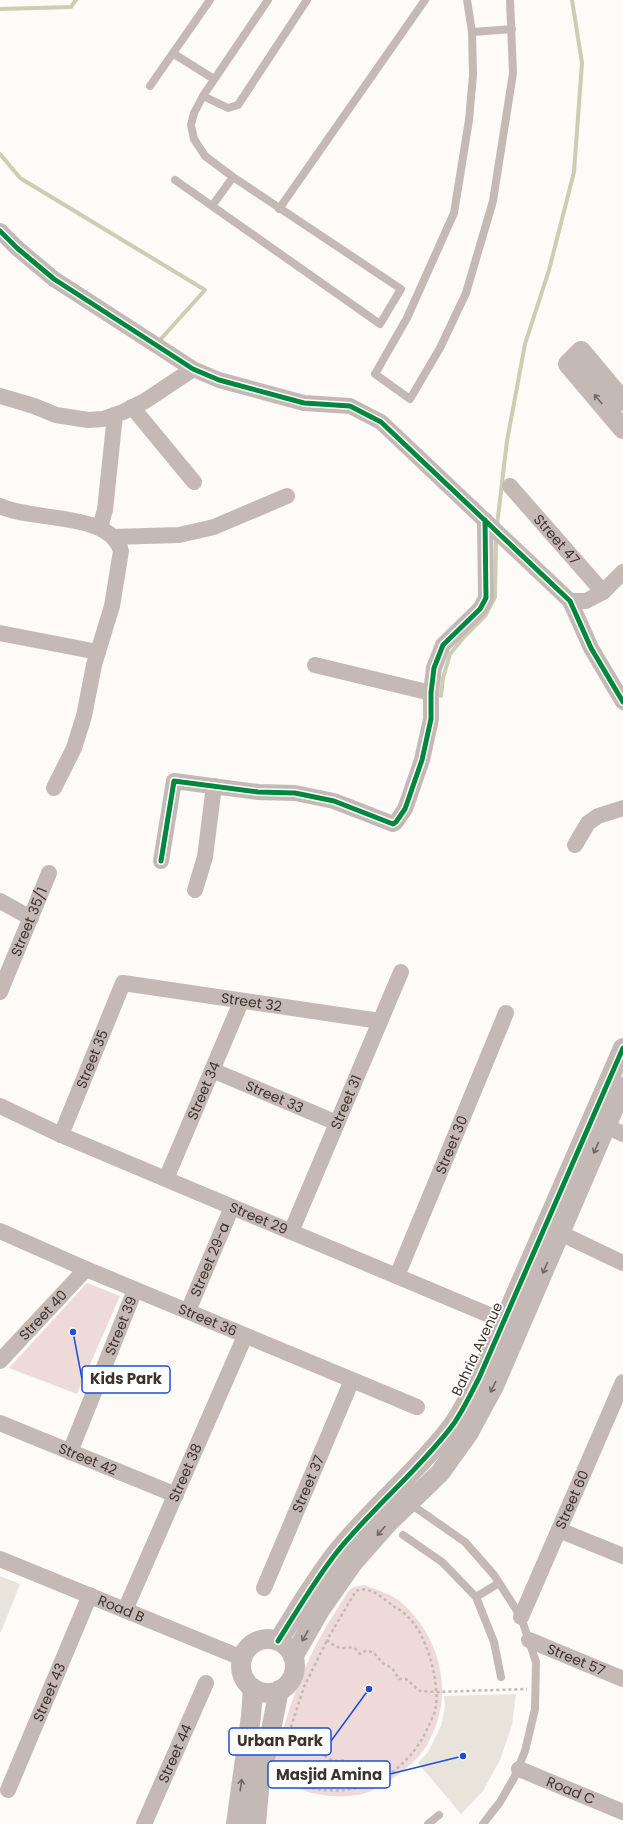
<svg xmlns="http://www.w3.org/2000/svg" width="623" height="1824" font-family="Poppins,sans-serif">
	<style>
		.green { fill: #efdada }
		.lines { fill: none; stroke-linecap: round; stroke-linejoin: round }
		.stream { stroke: #cbceb2; stroke-width: 4 }
		.building { fill: #e9e4db }
		.path { stroke: #c1b9b6; stroke-width: 2.5; stroke-dasharray: 3 3; stroke-linecap: butt }
		.service { stroke: #c5b9b5; stroke-width: 8 }
		.minor { stroke: #c5b9b5; stroke-width: 16 }
		.tertiary { stroke: #c5b9b5; stroke-width: 20 }
		.cycleway-casing { stroke: #fff; stroke-width: 8 }
		.cycleway { stroke: #00873e; stroke-width: 5 }
		.oneway { stroke: #746962 }
		.labels { text-anchor: middle; dominant-baseline: central; stroke-width: 3.5; stroke-linejoin: round; paint-order: stroke }
		.street-label { font-size: 14px; fill: #3e342b; stroke: #fff }
		.leader { fill: none; stroke: #1d4ed8; stroke-width: 1.5 }
		.callout-dot { fill: #1d4ed8; stroke: #fff; stroke-width: 1.5 }
		.callout { fill: #fff; stroke: #1d4ed8; stroke-width: 1.5 }
		.callout-label { font-size: 15px; text-anchor: middle; font-weight: bold; fill: #3e342b }
	</style>
	<rect width="100%" height="100%" fill="#fdfaf7"/>
	<path class="green" d="M87 1283 120 1296 77 1394 9 1368Z
		M364 1585C378 1590 394 1595 404 1605 440 1638 453 1692 432 1735 429 1740 427 1747 423 1751 417 1759 409 1766 401 1772 390 1781 376 1790 362 1794 330 1801 300 1792 271 1777 285 1717 303 1659 338 1608 342 1602 347 1591 352 1588 355 1586 361 1586 364 1585Z"/>
	<g class="lines">
		<path class="stream" d="M0 9 71 7 76 0
			M0 154 20 178 205 290 160 340
			M497 525 507 441 525 344 549 270 574 172 582 63 572 0
			M441 696 443 678 450 654 464 637 485 616 495 597 496 538"/>
	</g>
	<path class="building" d="M0 1576 20 1584 1 1632H0Z
		M516 1694 512 1725 500 1760 483 1791 461 1814 418 1763 428 1752 441 1726 445 1707 444 1696Z"/>
	<g class="lines">
		<path class="path" d="M289 1733 304 1687 327 1640
			M287 1739C294 1741 306 1742 312 1745 319 1749 323 1757 332 1760 338 1762 344 1759 350 1762 355 1765 362 1780 364 1786
			M279 1775C290 1785 302 1787 317 1789 365 1797 409 1771 428 1727 430 1722 434 1716 435 1711 441 1685 427 1634 408 1617 404 1612 398 1609 393 1606 383 1598 369 1585 356 1591L327 1640C331 1643 335 1647 341 1648 350 1648 354 1645 360 1654L365 1651 373 1652 383 1663 392 1668 399 1679H406L420 1691 436 1692 527 1689"/>
		<path class="service" d="M467 0 472 32 473 75 469 120 454 213 407 318 375 374 410 399 440 348 466 293 493 201 513 73 510 0
			M472 32 512 29
			M174 54 214 79
			M150 86 210 0
			M203 96 228 108 238 105 307 0
			M175 180 380 324 401 289 233 177 205 156 194 139 191 125 194 113 203 96 268 0
			M212 206 233 177
			M279 209 425 0
			M409 1503 465 1542 494 1575 521 1617 536 1662 535 1709 525 1751 514 1778 500 1802 483 1824
			M403 1535 442 1562 476 1597 494 1642 501 1677
			M476 1597 499 1583
			M428 1824 439 1815"/>
		<g class="minor">
			<path d="M0 231 17 248 54 279 193 369 219 380 304 403 350 406 381 422 570 601 591 648 623 702"/>
			<path d="M0 396 34 406 56 415 88 420 103 419 123 412 145 401 193 369"/>
			<path d="M132 407 194 482"/>
			<path id="s1" d="M510 486 603 592"/>
			<path d="M0 506C32 522 110 511 121 551L112 606 94 665 84 716 74 748 54 788"/>
			<path d="M100 527 105 510 115 415"/>
			<path d="M113 537 179 535 214 527 287 496"/>
			<path d="M570 601H586L603 592 623 572"/>
			<path d="M0 633 98 652"/>
			<path d="M315 665 431 693"/>
			<path d="M575 845 588 823 598 816 623 808"/>
			<path d="M161 861 174 781 258 792 295 793 334 801 393 824 396 822 405 809 422 760 431 719V693L434 668 443 645 480 609 486 598 485 520"/>
			<path d="M195 890 205 857 214 786"/>
			<path d="M0 901 31 918"/>
			<path id="s2" d="M0 992 49 873"/>
			<path id="s3" d="M212 1070 337 1123"/>
			<path id="s4" d="M0 1106 61 1135 513 1325"/>
			<path d="M606 1126 623 1134"/>
			<path id="s5" d="M61 1135 123 983 380 1021"/>
			<path id="s6" d="M166 1179 241 1002"/>
			<path id="s7" d="M0 1231 86 1269 417 1407"/>
			<path id="s8" d="M291 1232 401 972"/>
			<path d="M560 1233 623 1263"/>
			<path id="s9" d="M397 1276 506 1013"/>
			<path id="s10" d="M188 1311 232 1207"/>
			<path id="s11" d="M0 1361 86 1269"/>
			<path id="s12" d="M0 1423 176 1495"/>
			<path id="s13" d="M70 1452 135 1290"/>
			<path d="M559 1530 623 1556"/>
			<path id="s14" d="M0 1559 242 1658"/>
			<path id="s15" d="M264 1588 352 1380"/>
			<path id="s16" d="M125 1610 245 1336"/>
			<path id="s17" d="M521 1617 623 1382"/>
			<path id="s18" d="M529 1640 623 1679"/>
			<path id="s19" d="M519 1769 623 1812"/>
			<path id="s20" d="M8 1790 90 1595"/>
			<path id="s21" d="M144 1824 206 1683"/>
		</g>
		<path class="tertiary" d="M623 401 581 351 568 364 623 429
			M241 1666a27 27 0 1 1 54 0a27 27 0 1 1-54 0Z
			M278 1641C297 1611 315 1580 337 1552 373 1507 418 1471 452 1426 463 1411 471 1393 479 1378L623 1048
			M293 1657 320 1610 352 1564 389 1522 440 1473 468 1434 494 1386 623 1087
			M236 1824 251 1716 253 1688
			M256 1824 259 1790 279 1690"/>
		<defs>
			<path id="cycleway" d="M0 231 17 248 54 279 193 369 219 380 304 403 350 406 381 422 570 601 591 648 623 702
				M161 861 174 781 258 792 295 793 334 801 393 824 396 822 405 809 422 760 431 719V693L434 668 443 645 480 609 486 598 485 520
				M278 1641C297 1611 315 1580 337 1552 373 1507 418 1471 452 1426 463 1411 471 1393 479 1378L623 1048"/>
		</defs>
		<use href="#cycleway" class="cycleway-casing"/>
		<use href="#cycleway" class="cycleway"/>
	</g>
	<defs><path id="oneway-shaft" d="M-6 0H5M1.5-3L5.5 0L1.5 3" fill="none" stroke-width="1.6" stroke-linecap="round" stroke-linejoin="round"/></defs>
	<g class="oneway">
		<use href="#oneway-shaft" transform="translate(598 399) rotate(-130)"/>
		<use href="#oneway-shaft" transform="translate(596 1148) rotate(113)"/>
		<use href="#oneway-shaft" transform="translate(545 1268) rotate(113)"/>
		<use href="#oneway-shaft" transform="translate(493 1387) rotate(116)"/>
		<use href="#oneway-shaft" transform="translate(381 1531) rotate(131)"/>
		<use href="#oneway-shaft" transform="translate(305 1636) rotate(119)"/>
		<use href="#oneway-shaft" transform="translate(241 1785) rotate(-82)"/>
	</g>
	<g class="labels">
		<g class="street-label">
			<text stroke="none"><textPath href="#s1" startOffset="71">Street 47</textPath></text>
			<text stroke="none"><textPath href="#s2" startOffset="76">Street 35/1</textPath></text>
			<text stroke="none"><textPath href="#s5" startOffset="294">Street 32</textPath></text>
			<text stroke="none"><textPath href="#s5" startOffset="82">Street 35</textPath></text>
			<text stroke="none"><textPath href="#s6" startOffset="96">Street 34</textPath></text>
			<text stroke="none"><textPath href="#s3" startOffset="68">Street 33</textPath></text>
			<text stroke="none"><textPath href="#s8" startOffset="141">Street 31</textPath></text>
			<text stroke="none"><textPath href="#s9" startOffset="142">Street 30</textPath></text>
			<text stroke="none"><textPath href="#s4" startOffset="282">Street 29</textPath></text>
			<text stroke="none"><textPath href="#s10" startOffset="56">Street 29-a</textPath></text>
			<text stroke="none"><textPath href="#s11" startOffset="63">Street 40</textPath></text>
			<text stroke="none"><textPath href="#s7" startOffset="226">Street 36</textPath></text>
			<text stroke="none"><textPath href="#s13" startOffset="136">Street 39</textPath></text>
			<text transform="translate(477 1349) rotate(-65)">Bahria Avenue</text>
			<text stroke="none"><textPath href="#s12" startOffset="95">Street 42</textPath></text>
			<text stroke="none"><textPath href="#s16" startOffset="150">Street 38</textPath></text>
			<text stroke="none"><textPath href="#s15" startOffset="113">Street 37</textPath></text>
			<text stroke="none"><textPath href="#s17" startOffset="128">Street 60</textPath></text>
			<text stroke="none"><textPath href="#s14" startOffset="131">Road B</textPath></text>
			<text stroke="none"><textPath href="#s18" startOffset="51">Street 57</textPath></text>
			<text stroke="none"><textPath href="#s20" startOffset="106">Street 43</textPath></text>
			<text stroke="none"><textPath href="#s21" startOffset="77">Street 44</textPath></text>
			<text stroke="none"><textPath href="#s19" startOffset="56">Road C</textPath></text>
		</g>
	</g>
	<path class="leader" d="M73 1332L82 1379M369 1689L331 1741M463 1756L390 1774"/>
	<g class="callout-dot">
		<circle cx="73" cy="1332" r="4"/>
		<circle cx="369" cy="1689" r="4"/>
		<circle cx="463" cy="1756" r="4"/>
	</g>
	<g class="callout">
		<rect x="82" y="1366" width="88" height="27" rx="4"/>
		<rect x="229" y="1728" width="102" height="27" rx="4"/>
		<rect x="268" y="1761" width="122" height="27" rx="4"/>
	</g>
	<g class="callout-label">
		<text x="126" y="1384">Kids Park</text>
		<text x="280" y="1746">Urban Park</text>
		<text x="329" y="1780">Masjid Amina</text>
	</g>
</svg>
